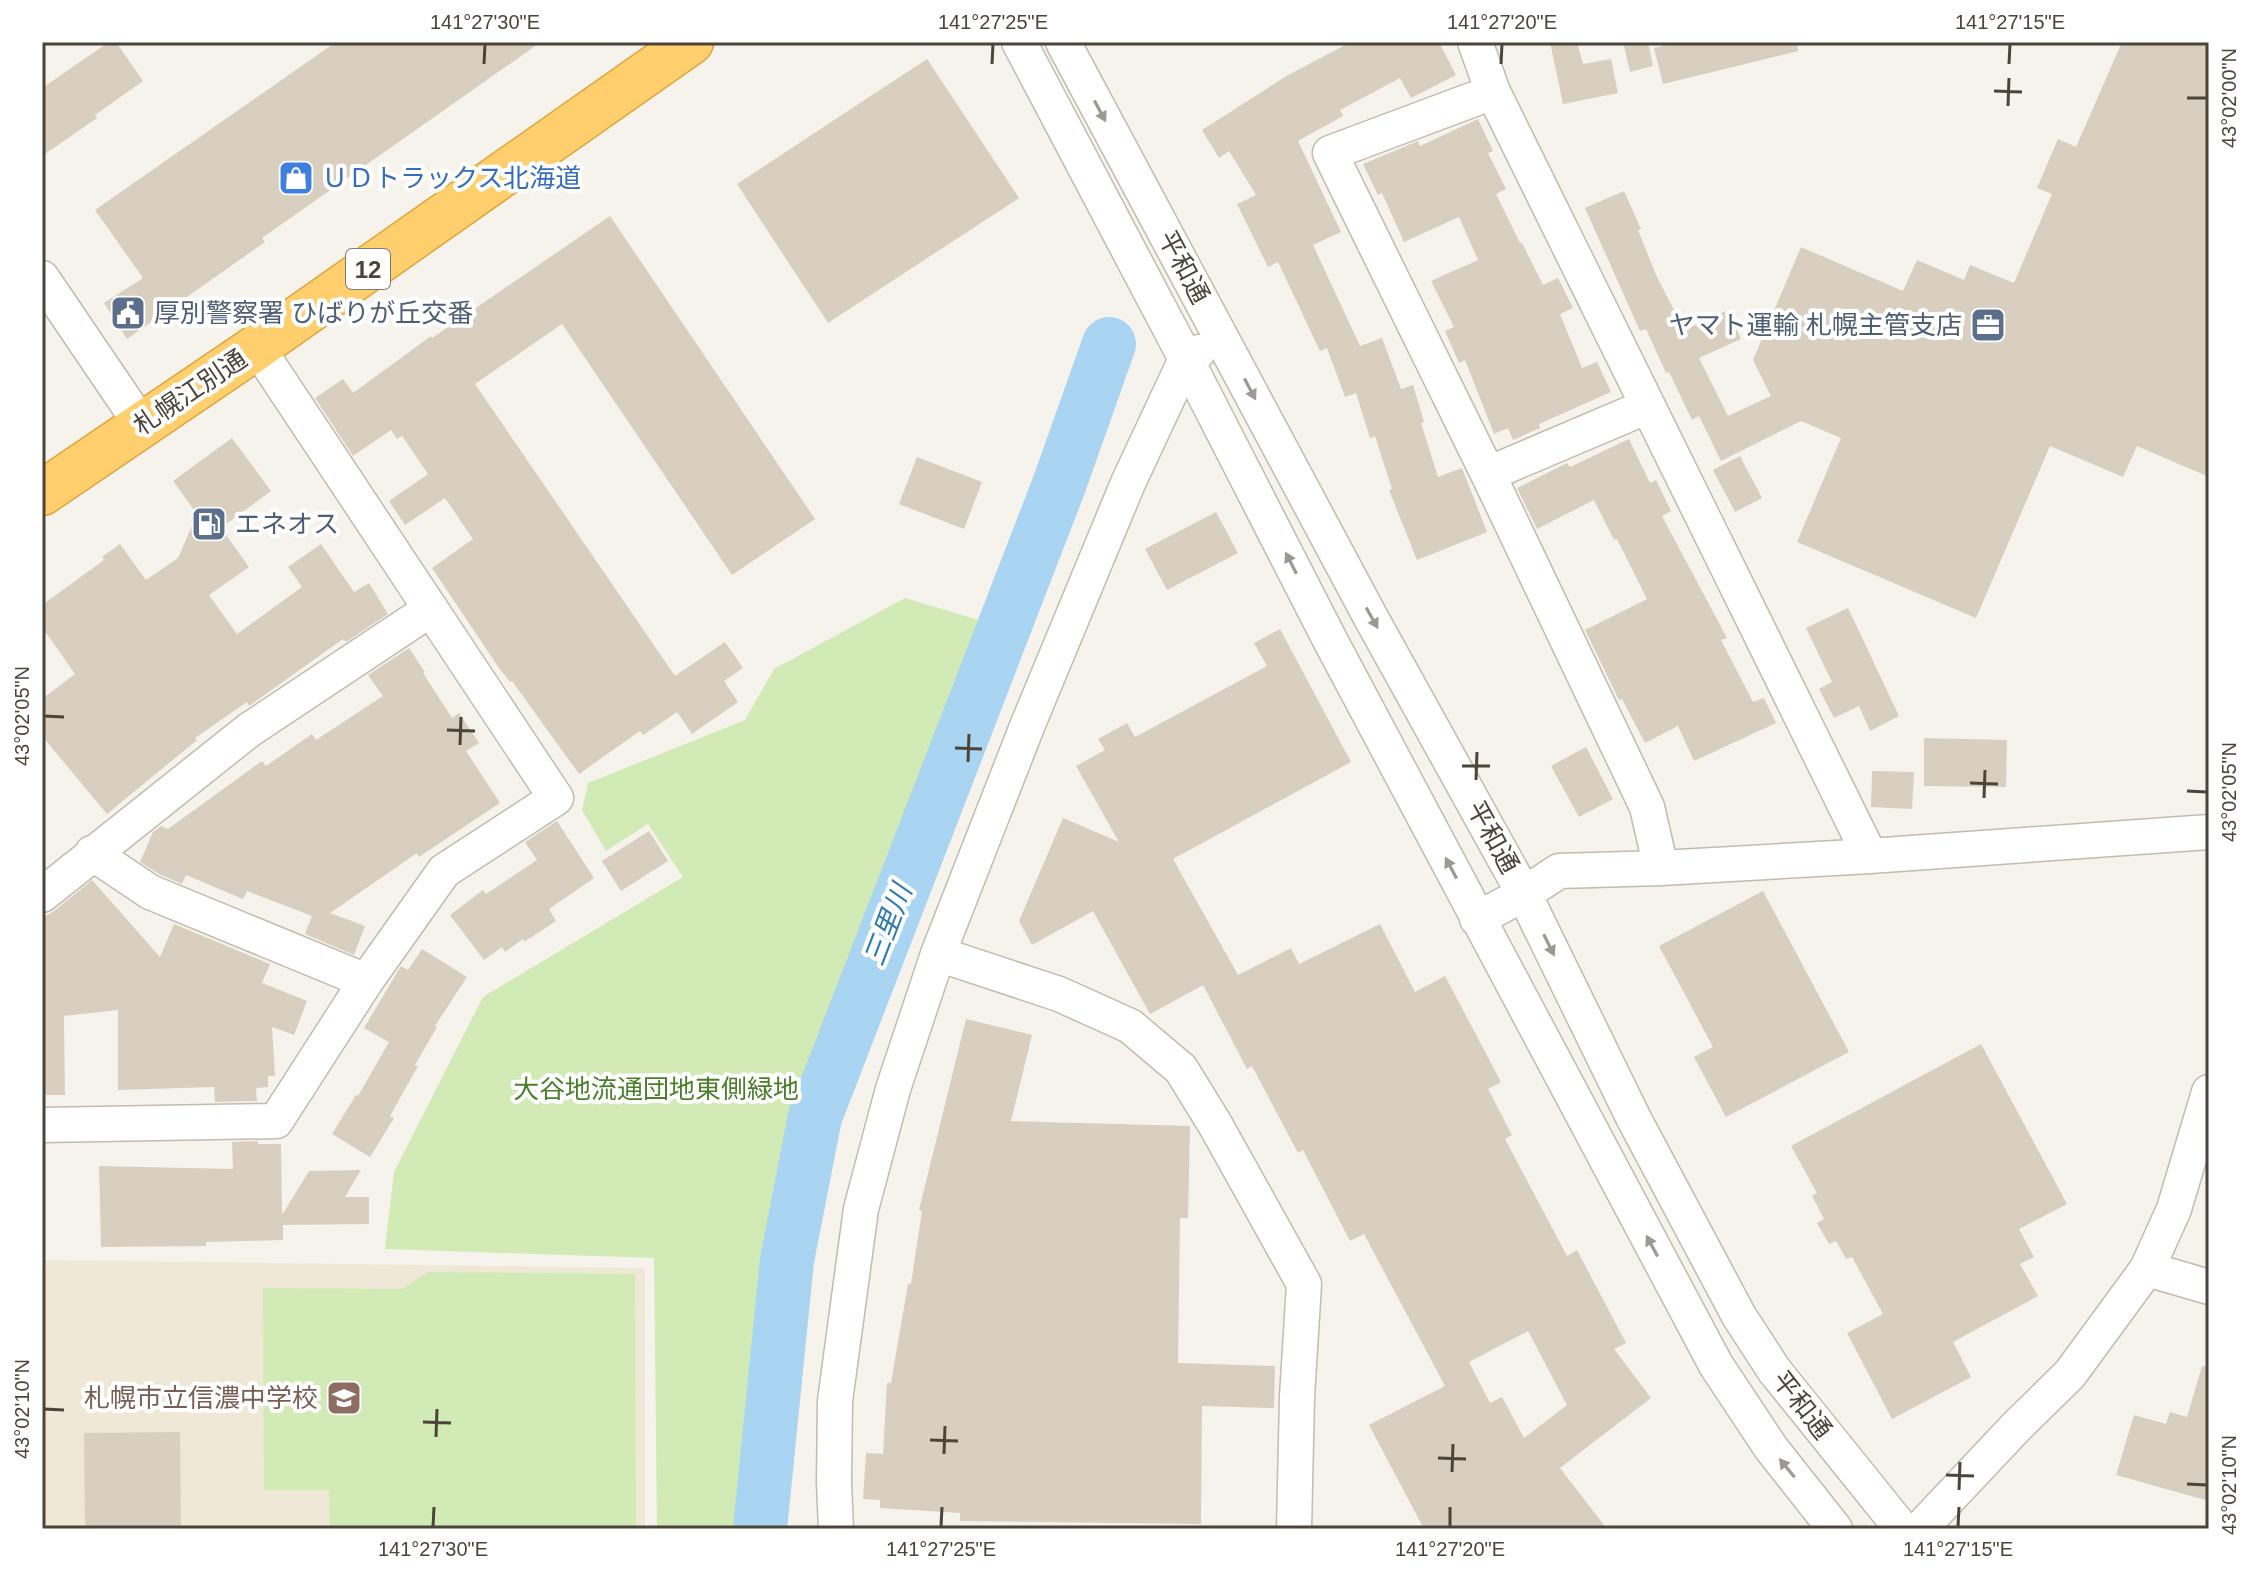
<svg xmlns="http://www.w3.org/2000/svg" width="2251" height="1571" font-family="Arial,'Noto Sans JP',sans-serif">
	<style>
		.education { fill: #efe8d6 }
		.green { fill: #d2eab5 }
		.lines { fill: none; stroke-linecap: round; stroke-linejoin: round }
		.river { stroke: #a9d4f2; stroke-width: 54 }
		.building { fill: #d8cfc1; fill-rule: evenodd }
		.minor-casing { stroke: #c2bbae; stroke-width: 37 }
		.highway-casing { stroke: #e0a43c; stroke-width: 47 }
		.minor { stroke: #fff; stroke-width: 34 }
		.highway { stroke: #ffcf6e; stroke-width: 44 }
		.oneway { fill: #9c9892 }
		.ticks { fill: none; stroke: #4b4439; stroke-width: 3 }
		.labels { text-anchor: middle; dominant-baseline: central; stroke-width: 8; stroke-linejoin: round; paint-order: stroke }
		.shield { fill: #fff; stroke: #817c74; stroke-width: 2 }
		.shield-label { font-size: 24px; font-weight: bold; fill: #4b4439 }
		.shop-label { font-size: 26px; fill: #366cbe; stroke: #fff; text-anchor: start }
		.street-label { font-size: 26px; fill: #4b4439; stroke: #fff }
		.service-label { font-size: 26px; fill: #4e5e75; stroke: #fff; text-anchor: start }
		.park-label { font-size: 26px; fill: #4a7f2a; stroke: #fff }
		.education-label { font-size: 26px; fill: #785e54; stroke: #fff; text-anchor: end }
		.water-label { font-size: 28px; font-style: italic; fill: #2e7ab2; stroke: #fff }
		.neatline { fill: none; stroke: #4b4439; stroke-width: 3 }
		.ticks-label { font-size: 20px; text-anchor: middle; fill: #4b4439 }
	</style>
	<rect width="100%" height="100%" fill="#f6f3ec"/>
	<path class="education" d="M42 1260 645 1268V1529H42Z"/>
	<path class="green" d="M905 598 992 624 778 1254 746 1476 748 1529H657L654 1258 385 1249 394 1172 483 997 683 877 648 824 606 851 582 810 588 783 745 720 774 669Z
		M428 1272 635 1274 636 1529H330L329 1490H264L263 1288 402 1289Z"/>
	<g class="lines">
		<path class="river" d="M760 1529 787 1260 815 1117 1059 485 1109 344"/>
	</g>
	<path class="building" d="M109 42H116L143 81 95 115 97 118 42 156V88Z
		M336 42H541L262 238 265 242 127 339 104 303 143 278 95 210Z
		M1351 42H1439L1456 75 1411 98 1400 78 1340 110 1343 116 1298 141 1341 232 1313 245 1360 346 1382 338 1401 389 1413 385 1424 422 1421 423 1438 477 1462 468 1487 532 1417 560 1389 490 1392 489 1375 436 1370 438 1356 393 1345 397 1327 348 1320 351 1278 262 1268 267 1237 204 1256 195 1229 151 1219 158 1202 130 1288 75Z
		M1550 42H1577L1583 64 1611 59 1618 93 1563 104Z
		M1623 42H1648L1653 66 1630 72Z
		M1677 42H1797L1798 51 1663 84 1654 48Z
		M2122 42H2209V477L2137 446 2123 477 2050 446 1976 618 1797 542 1841 438 1801 421 1721 461 1699 416 1692 420 1669 372 1666 373 1646 329 1640 331 1585 208 1624 191 1641 229 1638 230 1656 275 1684 330 1728 310 1741 339 1699 358 1728 416 1771 396 1753 360 1801 247 1903 291 1917 260 1964 280 1970 265 2014 283 2052 194 2037 188 2058 139 2076 147Z
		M927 59 1019 198 828 323 737 184Z
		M1478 119 1493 151 1488 153 1506 189 1496 194 1520 243H1522L1543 285 1558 278 1573 308 1560 314 1582 368 1597 362 1611 392 1539 424 1540 428 1513 440 1508 428 1494 434 1465 360 1459 363 1445 331 1454 327 1431 281 1478 260 1459 217 1404 242 1382 193 1378 195 1363 164 1418 141 1420 146Z
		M610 216 815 519 732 575 562 324 475 384 675 676 725 642 743 668 724 681 738 702 692 734 677 712 643 735 640 731 579 774 512 681 510 682 499 668 432 568 473 539 445 498 405 525 389 501 428 474 402 436 397 439 391 430 353 456 315 398 343 379 353 393 431 336 432 338Z
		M232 438 271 491 221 528 249 567 209 595 237 634 302 587 288 567 321 544 354 592 369 583 388 614 346 642 343 639 249 706 247 702 195 738 197 740 107 814 42 736V699L75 674 42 627V605L104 560 102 557 120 544 146 580 178 558 197 514 173 481Z
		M1629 439 1650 483 1656 480 1671 511 1662 516 1727 638 1721 640 1753 702 1764 698 1776 723 1694 761 1678 726 1645 743 1622 699 1619 700 1585 630 1647 599 1617 539 1614 540 1594 500 1537 529 1517 488 1567 463 1570 467Z
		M1740 456 1762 498 1735 512 1713 470Z
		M917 457 982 482 964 529 899 504Z
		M1216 512 1238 553 1167 590 1145 549Z
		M1848 608 1899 716 1870 731 1859 706 1834 718 1819 689 1832 682 1806 628Z
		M1280 629 1351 762 1173 859 1238 975 1291 948 1299 964 1380 924 1415 992 1445 976 1501 1082 1488 1089 1512 1135 1505 1139 1567 1256 1577 1250 1626 1343 1614 1349 1651 1398 1560 1468 1607 1529H1424L1369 1425 1445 1386 1364 1234 1350 1241 1303 1150 1298 1153 1252 1066 1247 1069 1203 985 1150 1014 1093 911 1032 945 1019 921 1063 818 1119 842 1076 766 1105 750 1098 739 1127 723 1135 737 1267 666 1254 643ZM1528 1331 1567 1405 1524 1438 1502 1397 1490 1403 1469 1362Z
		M409 648 425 672 423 673 452 718 459 713 479 743 466 751 500 803 419 857 417 853 330 913 365 926 354 955 305 934 312 916 247 891 243 899 186 875 182 884 159 874 140 862 153 832 161 826 168 829 262 761 266 766 312 734 316 740 383 696 368 675Z
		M1924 738 2007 740 2006 787 1924 786Z
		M1586 747 1613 799 1579 817 1551 766Z
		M1872 771 1914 772 1912 809 1871 807Z
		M557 821 594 878 549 909 556 921 524 942 523 939 505 952 502 947 484 960 450 915 483 890 486 894 537 860 525 842Z
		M649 831 668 861 621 891 602 861Z
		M92 880 160 957 174 924 270 964 262 983 307 1001 294 1035 272 1027 275 1076H268V1087L256 1088 257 1101 215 1102 214 1087 118 1090V1010L64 1016 65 1095H42V918L54 911Z
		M1763 891 1849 1052 1726 1117 1694 1057 1713 1047 1659 946Z
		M422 949 467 977 435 1026 437 1027 415 1065 418 1066 390 1116 394 1118 370 1157 332 1134 356 1095 358 1096 389 1042 364 1028 401 966 408 970Z
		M966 1019 1032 1035 1011 1121 1190 1126 1188 1218H1180L1178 1363 1275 1366 1274 1408 1202 1406 1201 1524 960 1521V1513L880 1508V1500L863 1499 866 1453 883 1454 887 1383H891L908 1284H911L922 1211 919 1210Z
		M1981 1044 2067 1204 2019 1229 2034 1257 2020 1264 2038 1296 1953 1342 1971 1377 1892 1419 1847 1333 1883 1314 1852 1257 1846 1259 1836 1241 1829 1244 1817 1223 1824 1219 1812 1196 1817 1193 1791 1146Z
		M258 1141V1144H281L282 1215 309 1171 361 1170 345 1197H369V1224L283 1225V1240L206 1242V1246L101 1247 99 1166 233 1169 232 1142Z
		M2202 1366 2209 1367V1501L2116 1475 2134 1415 2166 1424 2170 1412 2187 1417Z
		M180 1432 181 1529H85L84 1433Z"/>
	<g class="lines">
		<defs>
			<path id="minor" d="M1019 42 1186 359 1330 640 1716 1365 1771 1448 1835 1529
				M1063 42 1370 616 1524 894 1634 1119 1739 1316 1774 1370 1902 1529
				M1475 42 1493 92 1870 856
				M1493 92 1330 153 1488 474 1647 807 1661 868
				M42 278 141 424
				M1488 474 1648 406
				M92 853 150 892 366 981
				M42 895 249 730 431 609
				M1477 919 1524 894 1559 871 1661 868 1870 856 2209 832
				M938 954 1059 994 1130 1026 1181 1069 1216 1126 1304 1284 1297 1397 1294 1529
				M42 1125 276 1121 366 981 444 871 556 798 257 347
				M2147 1269 2209 1287
				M836 1529 834 1483 835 1401 861 1209 893 1089 938 954 1028 724 1128 483 1186 359 1198 352
				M1920 1529 2016 1427 2070 1374 2147 1269 2174 1209 2209 1092"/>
			<path id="highway" d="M42 493 257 347 691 42"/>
		</defs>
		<use href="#minor" class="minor-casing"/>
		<use href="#highway" class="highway-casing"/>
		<use href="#minor" class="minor"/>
		<use href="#highway" class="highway"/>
	</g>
	<defs><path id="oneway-solid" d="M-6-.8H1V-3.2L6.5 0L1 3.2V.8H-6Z" transform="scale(2)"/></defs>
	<g class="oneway">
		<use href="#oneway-solid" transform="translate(1100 111) rotate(62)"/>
		<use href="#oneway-solid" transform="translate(1250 389) rotate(62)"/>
		<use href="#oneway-solid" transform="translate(1291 563) rotate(-117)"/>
		<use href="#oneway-solid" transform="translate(1372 618) rotate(61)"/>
		<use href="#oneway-solid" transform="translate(1451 868) rotate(-118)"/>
		<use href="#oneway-solid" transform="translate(1549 945) rotate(64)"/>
		<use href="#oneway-solid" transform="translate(1652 1246) rotate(-118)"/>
		<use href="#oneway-solid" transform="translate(1787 1468) rotate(-129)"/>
	</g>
	<path class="ticks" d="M484 64 485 44M992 64 993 44M1501 64 1502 44M2009 64 2010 44M1994 91 2022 92M2187 98H2207M2008 106 2009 78M44 716 64 717M447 730 475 731M460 745 461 717M955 748 982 749M968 762 969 734M1462 766H1490M1476 780 1477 752M1970 783 1998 784M2187 791 2207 792M1984 798 1985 770M44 1409 64 1410M423 1422 451 1423M436 1437 437 1409M930 1440 958 1441M944 1454 945 1426M1438 1458 1466 1459M1452 1472 1453 1444M1946 1475 1974 1476M2187 1484 2207 1485M1959 1490 1960 1462M433 1527 434 1507M941 1527 942 1507M1450 1527V1507M1958 1527 1959 1507"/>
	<defs>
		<symbol id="shop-square" viewBox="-11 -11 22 22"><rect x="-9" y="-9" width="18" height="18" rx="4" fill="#3f7fe0" stroke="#fff"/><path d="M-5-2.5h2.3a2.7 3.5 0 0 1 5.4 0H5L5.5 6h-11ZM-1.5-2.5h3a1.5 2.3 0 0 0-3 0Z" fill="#fff"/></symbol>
		<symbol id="civic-square" viewBox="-11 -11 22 22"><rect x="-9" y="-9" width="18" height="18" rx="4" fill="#5c6f8a" stroke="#fff"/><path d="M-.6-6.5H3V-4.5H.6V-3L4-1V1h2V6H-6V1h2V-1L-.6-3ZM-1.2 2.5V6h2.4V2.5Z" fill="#fff"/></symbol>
		<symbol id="office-square" viewBox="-11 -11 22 22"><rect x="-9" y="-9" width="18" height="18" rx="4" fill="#5c6f8a" stroke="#fff"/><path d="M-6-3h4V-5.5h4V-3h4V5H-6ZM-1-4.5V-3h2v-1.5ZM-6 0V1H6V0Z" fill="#fff"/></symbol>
		<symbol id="fuel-square" viewBox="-11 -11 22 22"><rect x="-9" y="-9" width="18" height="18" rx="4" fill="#5c6f8a" stroke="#fff"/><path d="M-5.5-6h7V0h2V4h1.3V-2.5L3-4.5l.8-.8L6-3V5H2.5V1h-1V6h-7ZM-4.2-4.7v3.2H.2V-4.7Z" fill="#fff"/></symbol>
		<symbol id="school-square" viewBox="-11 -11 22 22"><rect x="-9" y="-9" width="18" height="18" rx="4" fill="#8d6e63" stroke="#fff"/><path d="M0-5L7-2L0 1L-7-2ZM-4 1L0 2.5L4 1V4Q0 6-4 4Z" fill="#fff"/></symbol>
	</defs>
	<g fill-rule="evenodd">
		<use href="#shop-square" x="276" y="158" width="40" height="40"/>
		<use href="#civic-square" x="108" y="293" width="40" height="40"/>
		<use href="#office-square" x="1968" y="305" width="40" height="40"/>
		<use href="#fuel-square" x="189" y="504" width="40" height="40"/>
		<use href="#school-square" x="324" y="1378" width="40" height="40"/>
	</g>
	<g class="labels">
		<rect class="shield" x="346" y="249" width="44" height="40" rx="6"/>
		<g class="shield-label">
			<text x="368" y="269">12</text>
		</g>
		<g class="shop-label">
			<text x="322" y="178">ＵＤトラックス北海道</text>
		</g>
		<g class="street-label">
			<text transform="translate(1184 267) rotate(62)">平和通</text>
			<text transform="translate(190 392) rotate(-34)">札幌江別通</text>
			<text transform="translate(1493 837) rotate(61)">平和通</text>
			<text transform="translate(1802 1405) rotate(52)">平和通</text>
		</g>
		<g class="service-label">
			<text x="154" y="313">厚別警察署 ひばりが丘交番</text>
			<text x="1962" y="325" text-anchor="end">ヤマト運輸 札幌主管支店</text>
			<text x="235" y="524">エネオス</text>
		</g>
		<g class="park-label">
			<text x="656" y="1089">大谷地流通団地東側緑地</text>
		</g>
		<g class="education-label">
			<text x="318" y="1398">札幌市立信濃中学校</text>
		</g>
		<g class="water-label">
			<text transform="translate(888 925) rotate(-69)">三里川</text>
		</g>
	</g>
	<rect width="2251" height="1571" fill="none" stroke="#ffffff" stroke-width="88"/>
	<rect x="44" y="44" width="2163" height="1483" class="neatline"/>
	<g class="ticks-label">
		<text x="485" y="29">141°27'30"E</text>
		<text x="993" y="29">141°27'25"E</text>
		<text x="1502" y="29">141°27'20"E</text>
		<text x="2010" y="29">141°27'15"E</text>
		<text transform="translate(2229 98) rotate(-90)" y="7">43°02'00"N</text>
		<text transform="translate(22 716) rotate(-90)" y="7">43°02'05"N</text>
		<text transform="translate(2229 792) rotate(-90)" y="7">43°02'05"N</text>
		<text transform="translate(22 1409) rotate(-90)" y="7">43°02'10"N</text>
		<text transform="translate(2229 1485) rotate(-90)" y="7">43°02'10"N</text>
		<text x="433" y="1556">141°27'30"E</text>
		<text x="941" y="1556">141°27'25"E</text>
		<text x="1450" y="1556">141°27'20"E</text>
		<text x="1958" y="1556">141°27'15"E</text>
	</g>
</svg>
